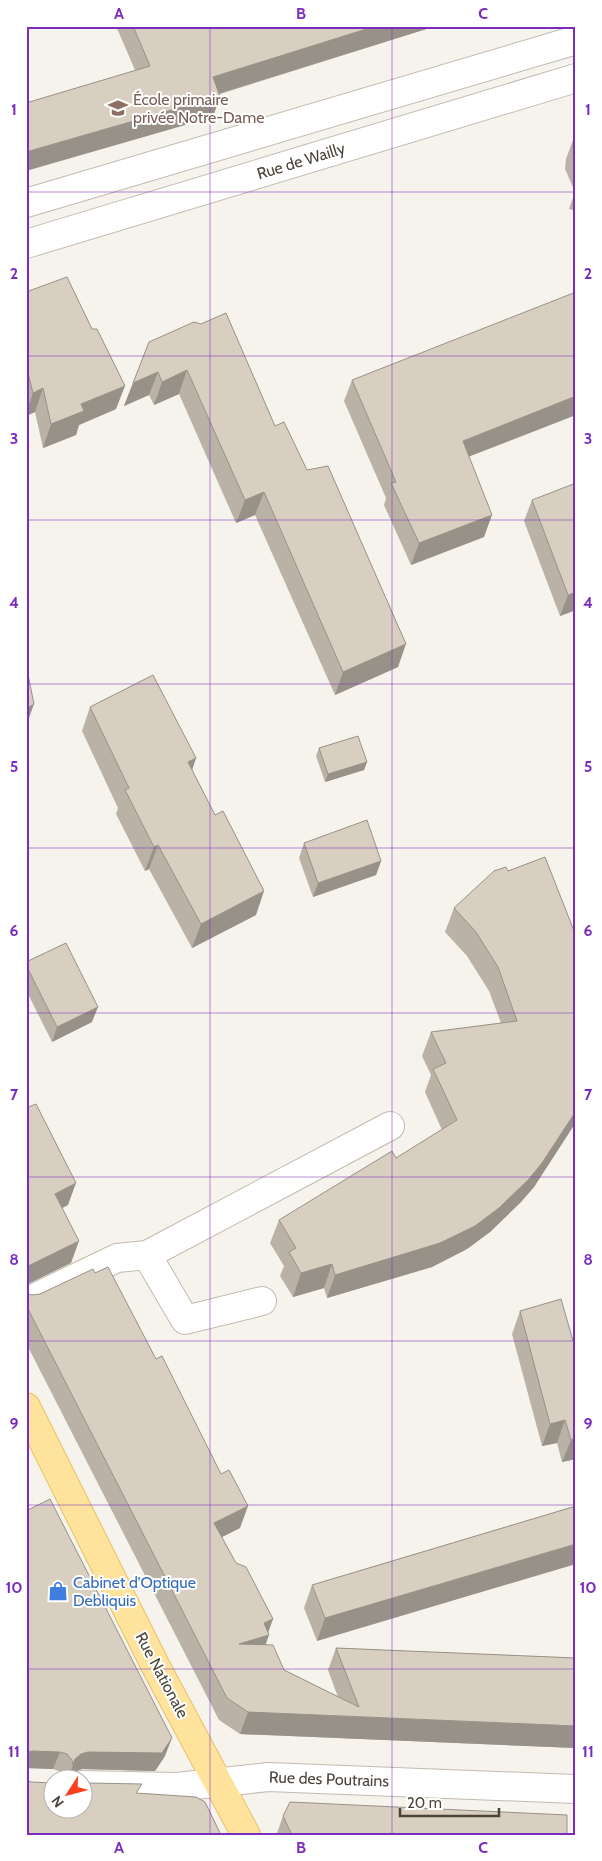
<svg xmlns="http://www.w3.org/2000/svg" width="602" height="1861" font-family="Cabin,sans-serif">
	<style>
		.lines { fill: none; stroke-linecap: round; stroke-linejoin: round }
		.minor-casing { stroke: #c2bbae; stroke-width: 30 }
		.major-casing { stroke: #e6c16a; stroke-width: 30 }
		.minor { stroke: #fff; stroke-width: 28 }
		.major { stroke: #ffe39c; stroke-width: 28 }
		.wall { fill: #bab2a6 }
		.shaded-wall { fill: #979187 }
		.building { fill: #d8cfc1; stroke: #979187 }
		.grid { fill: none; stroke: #7b2cbf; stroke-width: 1; stroke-opacity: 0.55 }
		.labels { text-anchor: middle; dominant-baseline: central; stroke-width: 4; stroke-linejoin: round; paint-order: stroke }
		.education-label { font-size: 16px; fill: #785e54; stroke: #fff; text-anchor: start }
		.street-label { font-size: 16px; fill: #4b4439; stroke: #fff }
		.shop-label { font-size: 16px; fill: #366cbe; stroke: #fff; text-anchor: start }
		.neatline { fill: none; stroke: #7b2cbf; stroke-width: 2 }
		.grid-label { font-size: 16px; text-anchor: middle; font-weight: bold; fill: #7b2cbf }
	</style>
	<rect width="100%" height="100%" fill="#f6f3ec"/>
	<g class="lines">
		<defs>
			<path id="minor" d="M26 203 576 40
				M26 244 576 78
				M147 1255 185 1320 262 1301
				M26 1302 117 1258 147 1255 390 1126
				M82 1785 177 1787 268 1777 576 1789"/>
			<path id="major" d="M26 1407 155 1665 246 1835"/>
		</defs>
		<use href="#minor" class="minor-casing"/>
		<use href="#major" class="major-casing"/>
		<use href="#minor" class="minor"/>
		<use href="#major" class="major"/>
	</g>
	<path class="wall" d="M116 26H436L220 94V96L213 117 135 70Z
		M576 135V211L569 209 575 192 565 169 566 159 574 137Z
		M26 292 116 409 79 425 76 435 43 448 35 412 26 416Z
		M149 342 275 426 398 667 335 695 255 515 236 523 179 394 154 405 149 395 124 406Z
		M352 380 469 456 484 537 411 565 384 505 386 498 344 401Z
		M532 500 576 610 560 616 524 521Z
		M90 707 196 758 192 770 256 915 192 948 149 869 145 871 116 814 118 808 82 731Z
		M319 748 367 762 364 770 325 782 316 756Z
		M304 843 381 861 376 875 313 897 299 858Z
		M508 871 576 936V1122L534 1187 520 1203 490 1232 467 1249 432 1267 327 1298 324 1288 293 1297 280 1276 284 1266 270 1243 279 1220 396 1158 442 1130 425 1092 431 1075 422 1056 431 1032 501 1023 489 991 467 956 445 932 454 908Z
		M26 962 92 1022 52 1042 26 990Z
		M26 1293 240 1528 222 1537 268 1633 266 1645 284 1670 338 1697 328 1670 336 1648 576 1658V1748L240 1734 219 1720 26 1343Z
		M520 1311 576 1351V1459L562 1462 557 1443 542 1446 512 1334Z
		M576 1506 317 1641 304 1608 312 1585Z
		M26 1511 165 1756 155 1771 82 1769 74 1772 75 1775 71 1776 72 1773 69 1776 68 1778H66L61 1772 53 1769 26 1768Z
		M283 1816 567 1835H278L277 1833Z"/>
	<path class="shaded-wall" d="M376 26H436L205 98 213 77Z
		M220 96 213 117 26 171V152Z
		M187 370 179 394 154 405 162 382Z
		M158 372 149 395 124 406 133 383Z
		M125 386 116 409 79 425 76 435 43 448 51 424 81 404Z
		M43 388 35 412 26 416V413L33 393Z
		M576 396V415L455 462 463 441Z
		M264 492 255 515 236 523 245 500Z
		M492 515 484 537 411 565 419 543Z
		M576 592V610L560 616 568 595Z
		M406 644 398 667 335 695 343 672Z
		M34 704 26 726V709Z
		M196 758 188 782V762Z
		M367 762 364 770 325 782 328 774Z
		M158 845 149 869 145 871 154 847Z
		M381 861 376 875 313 897 318 883Z
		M264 891 256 915 192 948 201 924Z
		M98 1007 92 1022 52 1042 57 1027Z
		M576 1111V1122L534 1187 520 1203 490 1232 467 1249 432 1267 327 1298 335 1275Z
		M76 1183 68 1205 47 1216 55 1194Z
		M79 1241 71 1263 26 1285V1267Z
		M332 1264 324 1288 293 1297 301 1273Z
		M565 1420 557 1443 542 1446 550 1424Z
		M576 1438V1459L562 1462 571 1440Z
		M248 1506 240 1528 206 1545 214 1523Z
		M576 1544V1564L317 1641 325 1618Z
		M273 1619 267 1636 269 1635 261 1657 239 1644 264 1623Z
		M248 1712 576 1726V1748L240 1734Z
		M172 1738 165 1756 155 1771 82 1769 74 1772 69 1776 75 1759 81 1754 88 1752Z
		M33 1751 60 1752 53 1769 26 1768V1752Z"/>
	<path class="building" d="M133 26H376L213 77 220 96 26 152V103L150 66Z
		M576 135V155L573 148 574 137Z
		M67 277 92 329H97L125 386 81 404 84 411 51 424 43 388 33 393 26 365V292Z
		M576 292V396L463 441 492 515 419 543 391 483 396 482 352 380Z
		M226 313 275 426 284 422 307 470 328 466 406 644 343 672 264 492 245 500 187 370 162 382 158 372 133 383 149 342 194 322 201 324Z
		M576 483V592L568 595 532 500Z
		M26 665 34 704 26 709Z
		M153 675 196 758 188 762 215 815 223 811 264 891 201 924 158 845 154 847 125 790 129 788 90 707Z
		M358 736 367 762 328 774 319 748Z
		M367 820 381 861 318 883 304 843Z
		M545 857 576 936V1111L542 1163 529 1179 499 1208 475 1226 440 1243 335 1275 332 1264 301 1273 289 1252 296 1248 279 1220 392 1151 396 1158 457 1120 433 1069 446 1063 431 1032 517 1021 498 967 476 932 454 908 494 871 506 867 508 871Z
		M66 943 98 1007 57 1027 26 965V962Z
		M36 1104 76 1183 55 1194 79 1241 26 1267V1108Z
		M108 1267 156 1359 162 1356 221 1474 229 1470 248 1506 214 1523 236 1563 246 1567 273 1619 264 1623 269 1635 239 1644 273 1645 284 1670 359 1707 336 1648 576 1658V1726L248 1712 227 1698 26 1305V1293L32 1295 40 1294 93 1269 95 1273Z
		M561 1299 576 1351V1438L571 1440 565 1420 550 1424 520 1311Z
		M50 1499 172 1738 162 1753 88 1752 81 1754 75 1759 73 1765 72 1760 67 1754 60 1752 33 1751 26 1752V1511Z
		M576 1506V1544L325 1618 312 1585Z
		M74 1770 75 1775 78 1778H69L71 1776Z
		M26 1780 31 1782 52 1783V1808H82V1781L88 1783 142 1784 136 1793 196 1797 205 1802 221 1835H26Z
		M290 1802 567 1815V1835H292L283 1816Z"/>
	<path class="grid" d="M210 26V1835M392 26V1835M26 192H576M26 356H576M26 520H576M26 684H576M26 848H576M26 1013H576M26 1177H576M26 1341H576M26 1505H576M26 1669H576"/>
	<defs>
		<symbol id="school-bare" viewBox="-9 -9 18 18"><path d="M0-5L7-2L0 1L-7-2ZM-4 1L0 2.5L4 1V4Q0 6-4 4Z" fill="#8d6e63" stroke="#fff" stroke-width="2.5" paint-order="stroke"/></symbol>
		<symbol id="shop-bare" viewBox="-9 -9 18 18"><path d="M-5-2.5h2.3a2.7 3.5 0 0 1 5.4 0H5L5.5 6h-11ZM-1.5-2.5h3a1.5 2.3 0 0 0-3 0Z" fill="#3f7fe0" stroke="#fff" stroke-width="2.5" paint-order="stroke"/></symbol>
	</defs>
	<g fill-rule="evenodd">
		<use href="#school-bare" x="104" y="94" width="28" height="28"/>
		<use href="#shop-bare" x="44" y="1577" width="28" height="28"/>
	</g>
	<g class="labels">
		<g class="education-label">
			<text x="133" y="99">École primaire<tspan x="133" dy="18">privée Notre-Dame</tspan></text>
		</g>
		<g class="street-label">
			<text transform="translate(301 161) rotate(-17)">Rue de Wailly</text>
			<text transform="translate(162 1675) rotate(62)">Rue Nationale</text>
			<text transform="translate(329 1779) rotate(2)">Rue des Poutrains</text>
		</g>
		<g class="shop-label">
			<text x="73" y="1582">Cabinet d'Optique<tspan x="73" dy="18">Debliquis</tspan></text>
		</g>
	</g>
	<rect width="602" height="1861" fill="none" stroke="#ffffff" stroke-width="55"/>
	<g transform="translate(68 1794) rotate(234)"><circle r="24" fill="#ffffff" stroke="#b7b4b0"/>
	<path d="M0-4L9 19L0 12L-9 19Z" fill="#fc3f1d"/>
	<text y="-8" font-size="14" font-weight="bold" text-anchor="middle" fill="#4b4439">N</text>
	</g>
	<path d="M400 1808v8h99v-8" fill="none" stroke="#4b4439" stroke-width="2.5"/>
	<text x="407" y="1808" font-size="15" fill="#4b4439" stroke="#ffffff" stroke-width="4" paint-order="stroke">20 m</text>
	<rect x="28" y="28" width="546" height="1806" class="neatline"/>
	<g class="grid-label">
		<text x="119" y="19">A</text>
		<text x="301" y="19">B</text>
		<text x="483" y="19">C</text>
		<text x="14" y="115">1</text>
		<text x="588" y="115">1</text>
		<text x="14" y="279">2</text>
		<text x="588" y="279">2</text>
		<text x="14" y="444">3</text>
		<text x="588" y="444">3</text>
		<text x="14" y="608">4</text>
		<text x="588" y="608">4</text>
		<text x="14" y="772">5</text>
		<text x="588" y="772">5</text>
		<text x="14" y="936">6</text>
		<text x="588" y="936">6</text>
		<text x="14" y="1100">7</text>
		<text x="588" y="1100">7</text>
		<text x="14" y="1265">8</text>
		<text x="588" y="1265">8</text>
		<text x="14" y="1429">9</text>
		<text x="588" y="1429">9</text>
		<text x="14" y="1593">10</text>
		<text x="588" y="1593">10</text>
		<text x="14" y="1757">11</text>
		<text x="588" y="1757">11</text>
		<text x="119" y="1853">A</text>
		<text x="301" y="1853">B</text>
		<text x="483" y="1853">C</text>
	</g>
</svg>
